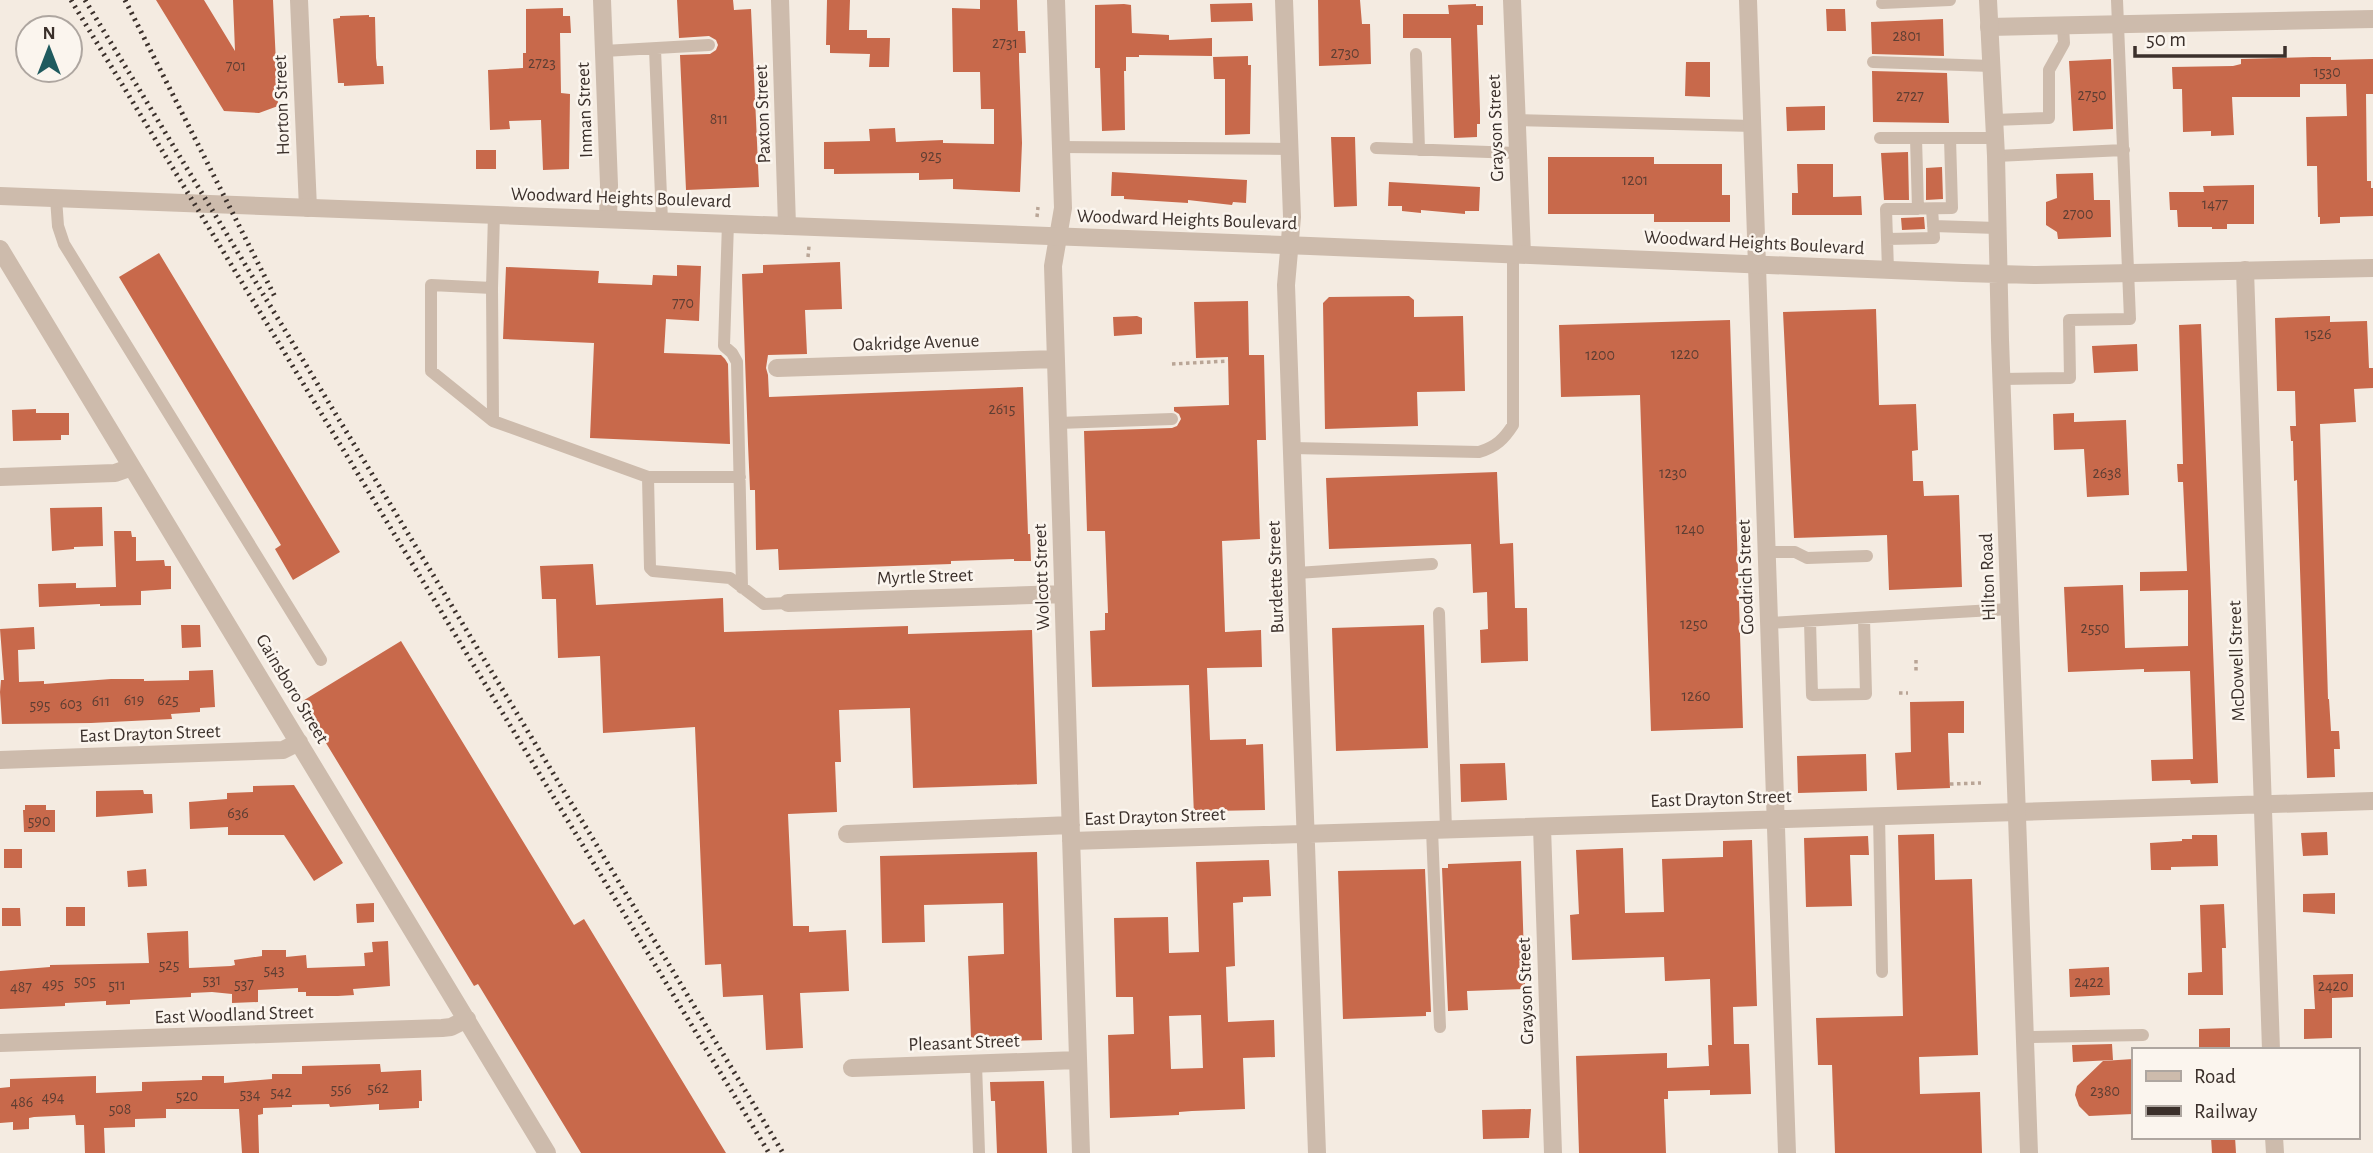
<svg xmlns="http://www.w3.org/2000/svg" width="2373" height="1153" font-family="'Alegreya Sans',sans-serif">
	<style>
		.building { fill: #c8694b; fill-rule: evenodd }
		.lines { fill: none; stroke-linecap: round; stroke-linejoin: round }
		.path { stroke: #b9a596; stroke-width: 3.5; stroke-dasharray: 3.5 3.5; stroke-linecap: butt }
		.service { stroke: #cdbbac; stroke-width: 12 }
		.minor { stroke: #cdbbac; stroke-width: 18 }
		.tertiary { stroke: #cdbbac; stroke-width: 18 }
		.rail { stroke: #3b302b; stroke-width: 5; stroke-dasharray: 2 5; stroke-linecap: butt }
		.labels { text-anchor: middle; dominant-baseline: central; stroke-width: 5; stroke-linejoin: round; paint-order: stroke }
		.number-label { font-size: 16px; fill: #5e3e33 }
		.street-label { font-size: 19px; fill: #3b302b; stroke: #fbf5ee }
	</style>
	<rect width="100%" height="100%" fill="#f4ebe1"/>
	<path class="building" d="M156 0H204L235 51 233 0H273L278 106 259 113 224 111Z
		M677 0H733L734 10 751 9 759 187 686 190 680 55 710 54 716 50 718 45 716 40 709 36 679 38Z
		M827 0H850L849 30H867V38H890L889 67H869L870 54 830 53V45H826Z
		M980 0H1017L1018 31H1025L1026 53H1019V60L1022 143 1020 192 953 189V179L919 180V173L834 174V169H824V142L870 141 869 129 895 128 896 142 943 140V143L994 144V109H981L980 72H953L952 8 980 9Z
		M1318 0H1360L1362 24H1370L1371 64 1319 66Z
		M1252 3 1253 21 1211 22 1210 4Z
		M1124 4 1131 5 1132 33 1169 35V40L1212 38V56L1139 55V57H1126V71H1124L1125 130 1102 131 1100 68H1095V5Z
		M1476 4V6H1483V25H1477L1480 111V124H1477V137L1454 138 1451 38H1403V14H1449L1448 5Z
		M563 8V16H570L571 33H560L561 93 570 94 569 169 543 170 541 120 509 121 510 129 490 130 488 70 523 68V53H526V9Z
		M1826 9H1845L1846 31H1827Z
		M369 15V17H375L376 58 377 66H383L384 84 344 86V83H338L333 19 340 18V16Z
		M1943 19 1944 56 1872 54 1871 22Z
		M1248 56V65H1251L1250 134 1225 135V79H1214L1213 57Z
		M2313 57H2331V60L2373 59V94H2366L2367 181H2371V188H2373V216L2340 217V223L2320 224V217H2318L2317 166H2307L2306 117 2347 116 2346 84H2300V97H2232L2234 135 2211 136V131L2183 132 2182 89H2173L2172 67 2233 66 2241 64V59Z
		M2111 59 2113 129 2073 131 2069 61Z
		M1686 62H1710V97L1685 96Z
		M1872 71 1947 73 1949 123 1873 122Z
		M1825 106V130L1787 131 1786 107Z
		M1331 137H1355L1357 206 1334 207Z
		M476 150H496V169H476Z
		M1908 152 1909 200H1884L1881 153Z
		M1548 157H1654V164H1722V195H1730V222H1654V214H1548Z
		M1797 164H1833V197L1861 196 1862 215H1792V193H1798Z
		M1942 167 1943 199 1926 200V168Z
		M1112 172 1247 180 1246 203 1233 202 1232 205 1188 200V203L1124 199V196H1111Z
		M2093 173 2094 200H2110L2111 237 2058 239 2057 232 2046 225V202L2057 198 2056 174Z
		M1389 182 1480 187 1479 211H1465V214L1421 210V213L1402 211V206H1388Z
		M2254 185V224H2227V229H2212V227H2178L2177 210H2170L2169 192H2204L2203 186Z
		M1924 217 1925 229 1902 230 1901 218Z
		M159 253 340 552 293 580 275 549 281 545 119 277Z
		M840 262 842 309 805 310 807 354 768 355 766 368 768 375 769 397 1023 387 1028 534H1030L1031 561H1014V559L951 561V564L779 570 778 549 756 550 755 490H750L748 444 742 274 763 273V265Z
		M677 265 701 266 699 321 666 319 664 353 721 355 725 359 728 364 730 444 590 438 594 343 503 339 506 267 599 271 598 283 652 285 653 275 677 276Z
		M1409 296 1414 300V317L1463 316 1465 391 1417 392 1418 426 1325 429 1323 303 1329 297Z
		M1248 301 1249 355H1264L1266 440H1257L1260 539 1222 541 1225 632 1261 630 1262 667 1207 668 1210 740 1246 739V745L1263 744 1265 810 1211 811V815L1194 816 1189 685 1092 687 1090 631 1105 630V613H1108L1105 531H1087L1084 431 1172 428 1177 426 1181 419 1179 414 1174 411V407L1229 405 1228 357 1196 358 1194 302Z
		M1876 309 1879 405 1916 404 1918 450 1912 451 1913 481H1923L1924 496 1959 495 1962 587 1889 590 1887 535 1794 538 1783 312Z
		M1137 316 1142 318V334L1114 336 1113 317Z
		M2330 316V322L2367 321 2369 368H2373V388L2354 389 2356 422 2320 424 2328 699H2329L2331 731H2339L2340 749H2334L2335 777 2307 778 2297 480 2294 481 2293 441H2291L2290 426H2296L2295 391H2277L2275 318Z
		M1730 320 1743 728 1651 731 1640 395 1561 397 1559 325Z
		M2201 324 2218 783 2191 784 2190 780 2152 781 2151 760 2193 759 2190 671 2144 672V669L2068 672 2064 587 2123 585 2125 648 2188 646V590L2140 591V572L2187 571 2183 482H2178L2177 464H2183L2179 325Z
		M2137 344 2138 371 2094 373 2092 346Z
		M36 409V413H69V435H61V440L13 441 12 410Z
		M2074 413V422L2126 420 2129 495 2087 497 2084 449 2054 450 2053 414Z
		M1497 472 1500 544 1513 543 1515 608H1527L1528 661 1481 663 1480 630 1488 629 1487 592 1473 593 1471 544 1329 549 1326 478Z
		M102 507 103 546 74 547V549L52 551 50 508Z
		M114 531H131L132 537H136V561L164 560 165 566H171V589L141 591V605L100 606V604L39 607 38 584 76 583V588L116 587Z
		M593 564 596 605 723 598 724 632 908 626V634L1032 630 1037 784 913 788 910 708 839 710 841 762H835L837 812 788 814 793 926H809V932L846 930 849 991 800 993 803 1048 766 1050 763 995 723 997 721 964 705 965 695 727 603 733 600 656 558 658 556 599H542L540 566Z
		M181 625H200L201 647 182 648Z
		M1424 625 1428 748 1336 751 1332 628Z
		M34 627 35 649 18 650 19 682 44 681V684L111 679H144V681L189 680V671L213 670 215 707 200 708V712L171 714 172 719 91 723 2 724 0 692 1 680H4L0 629Z
		M401 641 574 925 584 919 726 1153H581L478 984 474 986 301 702Z
		M1964 701V733H1948L1950 788 1897 790 1895 753 1911 752 1910 702Z
		M1866 754 1867 791 1798 793 1797 756Z
		M1505 763 1507 800 1461 802 1460 764Z
		M294 785 343 863 314 881 284 835H228V827L190 829 189 802 227 799V793L253 792V786Z
		M143 790 144 794H152L153 813 96 817V791Z
		M25 805H46V810H55V832H24L23 810H25Z
		M2327 832 2328 855 2303 856 2301 833Z
		M1934 834 1935 880 1972 879 1978 1055 1919 1057 1920 1094 1980 1092 1982 1153H1835L1832 1065H1818L1816 1018 1903 1016 1898 835Z
		M2192 835H2217L2218 866 2171 867V870H2151L2150 843 2182 841V839H2192Z
		M1868 836 1869 855H1850L1852 906 1806 907 1804 838Z
		M1752 840 1757 1006 1733 1007 1734 1044H1749L1751 1094 1710 1095V1090L1668 1091V1099H1664L1666 1153H1579L1576 1056 1667 1053V1068L1709 1066 1708 1045H1712L1710 979 1665 981 1664 957 1572 960 1570 915 1579 914 1576 850 1623 848 1625 913 1664 912 1662 859 1723 857V841Z
		M4 849H22V868H4Z
		M1037 852 1042 1040 1007 1041V1037L971 1038 968 956 1004 954 1003 903 924 905 925 942 882 943 880 856Z
		M1269 860 1271 896 1243 897V902L1233 903 1235 966 1226 967 1228 1022 1274 1020 1275 1057 1243 1058 1245 1109 1192 1111 1179 1112V1115L1110 1118 1108 1035 1134 1034 1133 997H1116L1114 918 1168 917 1169 953 1199 952 1196 862ZM1201 1015 1203 1068 1171 1069 1169 1016Z
		M1521 861 1525 989 1467 991 1468 1010 1448 1011 1442 868H1448V864Z
		M146 869 147 886 128 887 127 871Z
		M1425 869 1431 1012H1426V1016L1343 1019 1338 871Z
		M2335 893V914L2303 912V894Z
		M374 903V922L357 923 356 904Z
		M2224 904 2226 948H2222L2223 995H2188V973L2202 972 2200 905Z
		M66 907H85V926H66Z
		M2 908H20L21 926H2Z
		M188 931 189 968 231 966 235 965 234 960 262 956V950H286V957L306 955 307 968 365 966 364 953 373 952 372 942 388 941 390 986 353 989 354 995 338 996H306V992H298V988L258 990V1002L232 1003V994L212 992 191 993V997L130 1000V1004L106 1005V1001L65 1003V1006L0 1009V971L50 967V965L149 963 147 933Z
		M2109 967 2110 995 2070 997 2069 969Z
		M2353 974V997L2332 998V1038L2304 1039V1009H2315L2313 975Z
		M2230 1028V1050H2199V1029Z
		M2112 1044 2113 1060 2073 1062 2072 1045Z
		M2133 1059V1114L2089 1116 2079 1106 2075 1095 2077 1086 2103 1061Z
		M380 1064 381 1072 421 1070 422 1101H419V1108L379 1110V1104L330 1107 329 1104 292 1105V1107L263 1108V1114L258 1115 259 1153H242L239 1109H166V1118L135 1119V1127L104 1128 105 1153H85L84 1125H76L75 1115 34 1117 29 1118V1129L13 1130V1122L0 1123V1088L10 1087V1079L96 1076V1093L142 1091V1082L202 1080V1076H224V1083L272 1079V1074H302V1066Z
		M1044 1081 1047 1153H997L995 1101H991L990 1082Z
		M1531 1109 1529 1138 1483 1139 1482 1110Z
		M2211 1137H2235L2236 1153H2212Z"/>
	<g class="lines">
		<path class="path" d="M1037 217 1038 207
			M808 257 809 246
			M1172 364 1228 361
			M1916 660V672
			M1899 693H1908
			M1950 784 1981 783"/>
		<path class="service" d="M1882 3 1950 0
			M655 49 662 221
			M604 51 709 45
			M1416 54 1419 150
			M1873 62 1991 66
			M1516 120 1753 126
			M1994 120 2049 118V70L2064 43 2063 25
			M1880 138H1995
			M1916 138 1918 209
			M1061 147 1290 149
			M1376 148 1517 153
			M1996 156 2124 150
			M56 198 58 226 64 244 321 660
			M728 223 724 346 732 353 737 362 742 588
			M1933 226 1997 228
			M1887 239 1934 238 1932 209
			M1888 270 1886 209 1952 208 1950 138
			M492 288 493 421 648 477 650 568 653 571 730 578 764 604 788 603
			M2002 379 2070 378 2069 320 2130 319 2117 0
			M493 421 431 371V285L492 288 494 214
			M1058 423 1172 419
			M1292 448 1479 452C1496 447 1504 439 1513 425V254
			M648 477H740
			M1766 552H1795L1807 558 1867 556
			M1297 573 1432 564
			M1439 613 1446 830
			M1810 621 1812 695 1866 694 1864 619
			M1769 623 2010 609
			M1879 815 1882 972
			M1432 830 1440 1027
			M2026 1037 2143 1035
			M976 1064 979 1153"/>
		<path class="minor" d="M299 0 308 208
			M602 0 609 185 608 219
			M780 0 787 226
			M1056 0 1063 208 1053 266 1081 1153
			M1284 0 1292 217 1286 285 1317 1153
			M1512 0 1522 254
			M1748 0 1787 1153
			M1989 27 2373 19
			M0 249 547 1153
			M2245 270 2271 1050
			M777 368 1056 359
			M0 477 115 473 132 467
			M788 603 1063 594
			M0 760 283 750 299 742
			M1542 827 1553 1153
			M847 834 1071 825
			M1071 841 2373 801
			M0 1043 442 1028 451 1027 467 1019
			M852 1068 1078 1060
			M2274 1137 2275 1153"/>
		<path class="tertiary" d="M1988 0 1996 156 2000 340 2029 1153
			M0 196 1310 246 1963 273 2036 275 2373 268"/>
		<path class="rail" d="M71 0 769 1153
			M85 0 783 1153
			M125 0 275 297"/>
	</g>
	<g class="labels">
		<g class="number-label">
			<text x="1907" y="36">2801</text>
			<text x="1005" y="43">2731</text>
			<text x="1345" y="53">2730</text>
			<text x="542" y="63">2723</text>
			<text x="236" y="66">701</text>
			<text x="2327" y="72">1530</text>
			<text x="2092" y="95">2750</text>
			<text x="1910" y="96">2727</text>
			<text x="719" y="119">811</text>
			<text x="931" y="156">925</text>
			<text x="1635" y="180">1201</text>
			<text x="2215" y="204">1477</text>
			<text x="2078" y="214">2700</text>
			<text x="683" y="303">770</text>
			<text x="2318" y="334">1526</text>
			<text x="1685" y="354">1220</text>
			<text x="1600" y="355">1200</text>
			<text x="1002" y="409">2615</text>
			<text x="1673" y="473">1230</text>
			<text x="2107" y="473">2638</text>
			<text x="1690" y="529">1240</text>
			<text x="1694" y="624">1250</text>
			<text x="2095" y="628">2550</text>
			<text x="1696" y="696">1260</text>
			<text x="134" y="700">619</text>
			<text x="168" y="700">625</text>
			<text x="101" y="701">611</text>
			<text x="71" y="704">603</text>
			<text x="40" y="705">595</text>
			<text x="238" y="813">636</text>
			<text x="39" y="821">590</text>
			<text x="169" y="965">525</text>
			<text x="274" y="970">543</text>
			<text x="212" y="980">531</text>
			<text x="85" y="981">505</text>
			<text x="2089" y="982">2422</text>
			<text x="53" y="984">495</text>
			<text x="244" y="984">537</text>
			<text x="117" y="985">511</text>
			<text x="2333" y="986">2420</text>
			<text x="21" y="987">487</text>
			<text x="378" y="1088">562</text>
			<text x="341" y="1089">556</text>
			<text x="2105" y="1091">2380</text>
			<text x="281" y="1092">542</text>
			<text x="250" y="1094">534</text>
			<text x="187" y="1096">520</text>
			<text x="53" y="1097">494</text>
			<text x="22" y="1102">486</text>
			<text x="120" y="1109">508</text>
		</g>
		<g class="street-label">
			<text transform="translate(282 105) rotate(-92)">Horton Street</text>
			<text transform="translate(585 110) rotate(-92)">Inman Street</text>
			<text transform="translate(763 114) rotate(-92)">Paxton Street</text>
			<text transform="translate(1496 128) rotate(-92)">Grayson Street</text>
			<text transform="translate(621 198) rotate(2)">Woodward Heights Boulevard</text>
			<text transform="translate(1187 220) rotate(2)">Woodward Heights Boulevard</text>
			<text transform="translate(1754 243) rotate(3)">Woodward Heights Boulevard</text>
			<text transform="translate(916 343) rotate(-2)">Oakridge Avenue</text>
			<text transform="translate(925 577) rotate(-2)">Myrtle Street</text>
			<text transform="translate(1042 577) rotate(-92)">Wolcott Street</text>
			<text transform="translate(1276 577) rotate(-92)">Burdette Street</text>
			<text transform="translate(1746 577) rotate(-92)">Goodrich Street</text>
			<text transform="translate(1988 577) rotate(-92)">Hilton Road</text>
			<text transform="translate(2237 661) rotate(-92)">McDowell Street</text>
			<text transform="translate(292 689) rotate(59)">Gainsboro Street</text>
			<text transform="translate(150 734) rotate(-2)">East Drayton Street</text>
			<text transform="translate(1721 799) rotate(-2)">East Drayton Street</text>
			<text transform="translate(1155 817) rotate(-2)">East Drayton Street</text>
			<text transform="translate(1526 991) rotate(-92)">Grayson Street</text>
			<text transform="translate(234 1015) rotate(-2)">East Woodland Street</text>
			<text transform="translate(964 1043) rotate(-2)">Pleasant Street</text>
		</g>
	</g>
	<rect x="2132" y="1048" width="228" height="91" fill="#fbf5ee" stroke="#aea6a0" stroke-width="2"/>
	<rect x="2146" y="1071" width="35" height="10" fill="#cdbbac" stroke="#aea6a0" stroke-width="2"/>
	<text x="2194" y="1083" font-size="21" fill="#3b302b">Road</text>
	<rect x="2146" y="1106" width="35" height="10" fill="#3b302b" stroke="#aea6a0" stroke-width="2"/>
	<text x="2194" y="1118" font-size="21" fill="#3b302b">Railway</text>
	<g transform="translate(49 49)"><circle r="33" fill="#fbf5ee" stroke="#aea6a0" stroke-width="2"/>
	<path d="M0-5L12 26L0 18L-12 26Z" fill="#1f5a5e"/>
	<text y="-10" font-size="19" font-weight="bold" text-anchor="middle" fill="#3b302b">N</text>
	</g>
	<path d="M2135 46v10h150v-10" fill="none" stroke="#3b302b" stroke-width="3.5"/>
	<text x="2146" y="46" font-size="21" fill="#3b302b" stroke="#fbf5ee" stroke-width="5" paint-order="stroke">50 m</text>
</svg>
